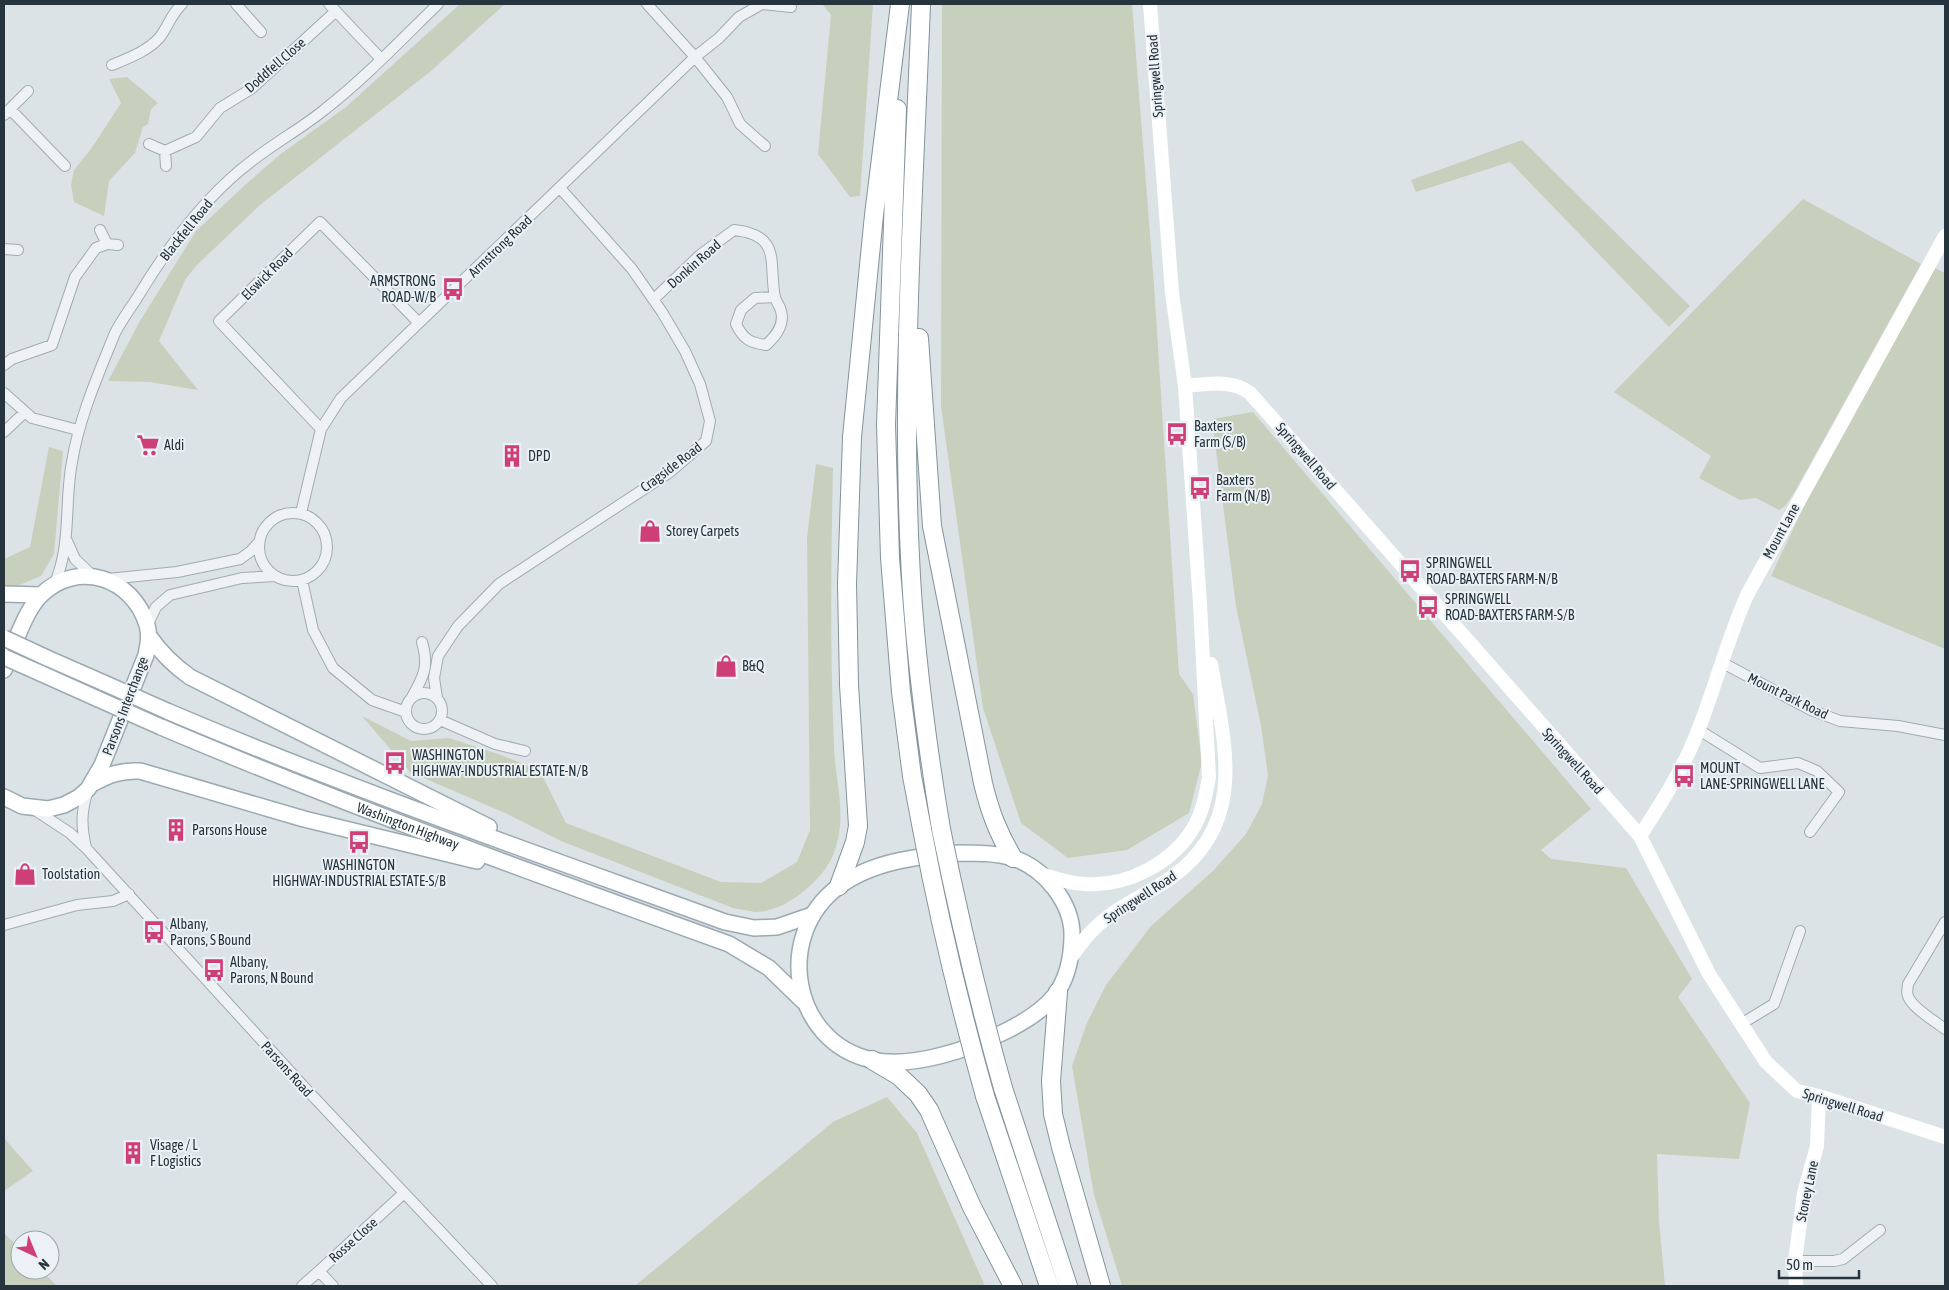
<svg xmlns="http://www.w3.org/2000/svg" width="1949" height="1290" font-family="'Asap Condensed',sans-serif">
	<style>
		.green { fill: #c7d0bd }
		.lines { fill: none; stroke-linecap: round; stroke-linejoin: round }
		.street-casing { stroke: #a2abb0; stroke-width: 12 }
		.primary-casing { stroke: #9baab2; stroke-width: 18 }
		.highway-casing { stroke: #84949d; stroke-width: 20 }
		.street { stroke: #eff2f5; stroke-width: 10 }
		.secondary { stroke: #fff; stroke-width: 14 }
		.primary { stroke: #fff; stroke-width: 15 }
		.highway { stroke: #fff; stroke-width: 18 }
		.primary-bridge-casing { stroke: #9baab2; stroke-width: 18; stroke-linecap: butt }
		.highway-bridge-casing { stroke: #84949d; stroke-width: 20; stroke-linecap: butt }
		.primary-bridge { stroke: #fff; stroke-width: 15 }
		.highway-bridge { stroke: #fff; stroke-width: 18 }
		.labels { text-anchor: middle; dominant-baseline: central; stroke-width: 4; stroke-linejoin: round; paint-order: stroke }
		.street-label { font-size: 14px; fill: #26343d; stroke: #ebf1f4 }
		.poi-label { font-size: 14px; fill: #26343d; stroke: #ebf1f4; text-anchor: start }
	</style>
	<rect width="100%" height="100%" fill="#dce3e6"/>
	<path class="green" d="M460 4H505L431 71 260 205 196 266 185 280 159 341 198 390 150 382 108 381 140 321 196 231 246 184 282 153 346 107Z
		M822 4H873L860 196 850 197 818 154 831 15Z
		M942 4H1132L1154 285 1179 674 1193 694 1202 762 1189 813 1127 850 1068 858 1021 823 983 708 941 406Z
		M127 77 158 103 151 109 148 124 143 127 135 153 109 181 104 216 74 202 71 185 74 170 91 149 121 103 109 79Z
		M1522 140 1690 306 1669 327 1510 162 1416 192 1411 180Z
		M1803 199 1921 264 1794 493 1785 506 1779 510 1756 498 1740 500 1699 478 1711 456 1614 392Z
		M1929 265 1945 273V649L1771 576 1858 392Z
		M1253 412 1591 809 1541 850 1551 859 1626 868 1692 979 1678 997 1750 1103 1739 1159 1657 1154 1659 1221 1665 1286H1122L1094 1195 1072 1066 1087 1023 1106 985 1151 926 1213 871 1246 834 1262 804 1268 775 1261 726 1236 606 1212 419Z
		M49 447 63 451 54 554 41 576 10 589 4 587V559L30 547Z
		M816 464 833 468C831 560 830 653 834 745 835 784 848 814 834 853 824 880 784 913 755 912 748 911 740 909 733 908L561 841 505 813 410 772 362 716 411 741 449 738 501 755 540 771 566 823 721 882 761 883 797 862 810 830 807 538Z
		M887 1097 917 1133 985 1286 636 1285 833 1122Z
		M4 1138 33 1171 4 1191Z
		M4 1233 20 1249V1270H41L57 1286H4Z"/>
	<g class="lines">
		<defs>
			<path id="street" d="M236 4 261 32
				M329 4 381 59
				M112 65C129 58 148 51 160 37 168 26 172 13 182 4
				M10 109 65 166
				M4 115 28 91
				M149 144 165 151 196 137 220 108 251 89 336 11
				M765 146 740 124 727 97 695 57 719 38 739 17 762 4 791 7
				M165 151 166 166
				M100 230 107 244
				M4 249 18 250
				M654 299 700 255 734 230C783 235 768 264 775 297 776 302 780 306 781 311 785 325 776 336 766 345 750 343 743 339 736 324L741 310 755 298 775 297
				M4 365 12 359 52 345 75 277 96 248 107 244 118 245
				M4 393 32 418 78 430
				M321 429 219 321 320 222 419 323
				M4 432 25 412
				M259 547a34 34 0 1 1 68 0a34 34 0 1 1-68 0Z
				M301 513 321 429 341 398 695 57 647 4
				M67 541 75 559 94 577
				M108 579 177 572 240 559 251 551 258 543
				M302 580 313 630 333 668 372 700 406 712
				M54 585C72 545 64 503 72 462 79 418 98 375 115 333 121 321 130 309 137 298 167 248 206 195 253 160 276 142 302 128 324 110 365 78 401 40 438 4
				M147 626 156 607 170 595 242 578 275 576
				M1721 662 1811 710 1840 721 1898 726 1945 735
				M406 711a18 18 0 1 1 36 0a18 18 0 1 1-36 0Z
				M412 697C424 676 429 666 422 642
				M437 698 434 678 438 656 458 626 499 584 670 472 706 441 710 421 700 384 685 351 662 312 632 269 560 188
				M440 720 495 744 525 751
				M1699 730 1760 768 1798 763 1817 771 1839 792 1810 832
				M35 810 70 833 86 848 308 1091 492 1286
				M86 848C81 825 81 812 88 790
				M1945 922 1908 984C1908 988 1906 992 1908 996 1911 1007 1936 1022 1945 1029
				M4 925 77 905 113 901 129 894
				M1741 1024 1774 1004 1800 931
				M1795 1261H1834L1843 1259 1880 1230
				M302 1286 319 1271
				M333 1286 319 1271 403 1194"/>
			<g id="primary">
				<path d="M4 594 41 595"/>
				<path d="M149 636C161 653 173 665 190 677L489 827"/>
				<path d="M47 658 104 683"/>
				<path d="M4 670C14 647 24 612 41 595 78 559 133 578 147 625 150 635 148 645 146 655L102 765 88 789 79 797 64 805 48 809 22 806 4 797"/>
				<path d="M40 673 98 699"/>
				<path d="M167 711C350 789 538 854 725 922L754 928 777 927 812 915"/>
				<path id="s1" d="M161 727C347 806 538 875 729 944L769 968 803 1001"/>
				<path d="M92 784C108 775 121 770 140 771L304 819 477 861"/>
				<path d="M959 853C977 853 996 853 1013 858 1044 868 1073 903 1072 937 1071 988 1050 1009 1006 1031 971 1049 911 1069 872 1060 791 1042 774 935 838 887 872 861 919 856 959 853Z"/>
			</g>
			<path id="highway" d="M921 4C914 188 901 373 910 557 914 648 926 739 941 829
				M897 109 886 425 890 558 901 692 912 776 922 829
				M919 338 932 526 983 783C990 812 998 833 1013 858
				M839 886 855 842 858 826 849 685 847 584 852 437 874 215 900 4
				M1058 992 1051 1081 1053 1114 1061 1147 1101 1286
				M872 1060 899 1076 918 1094 929 1110 972 1207 1013 1286
				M1003 1088 1068 1286
				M985 1096 1049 1286"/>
		</defs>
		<use href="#street" class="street-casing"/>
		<use href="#primary" class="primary-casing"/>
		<use href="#highway" class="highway-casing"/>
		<use href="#street" class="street"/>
		<path class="secondary" d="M1185 386C1206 384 1233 379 1250 393L1640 836 1709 974 1766 1062 1797 1091 1819 1096 1945 1137
			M1640 836C1662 802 1685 766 1699 728 1716 684 1728 638 1747 595L1945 236
			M1040 874C1055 878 1070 884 1085 884 1127 887 1174 863 1195 825 1203 810 1206 794 1209 777L1200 604 1185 386 1172 293 1150 4
			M1072 956C1079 946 1087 935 1096 927 1118 906 1148 894 1172 877 1249 822 1224 742 1211 664
			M1796 1286 1795 1261 1804 1193 1817 1146 1819 1096"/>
		<use href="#primary" class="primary"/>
		<use href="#highway" class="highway"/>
		<defs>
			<path id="primary-bridge" d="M4 638 47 658
				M4 657 40 673
				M104 683 167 711
				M98 699 161 727"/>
			<path id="highway-bridge" d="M922 829C939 919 960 1007 985 1096
				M941 829C959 917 979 1003 1003 1088"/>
		</defs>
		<use href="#primary-bridge" class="primary-bridge-casing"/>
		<use href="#highway-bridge" class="highway-bridge-casing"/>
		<use href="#primary-bridge" class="primary-bridge"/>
		<use href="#highway-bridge" class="highway-bridge"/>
	</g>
	<defs>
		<symbol id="bus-bare" viewBox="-9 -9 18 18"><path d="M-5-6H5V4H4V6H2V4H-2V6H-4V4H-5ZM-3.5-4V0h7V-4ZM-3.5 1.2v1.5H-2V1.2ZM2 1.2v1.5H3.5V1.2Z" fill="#ce3f78" stroke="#ebf1f4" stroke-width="2.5" paint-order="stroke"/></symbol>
		<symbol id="supermarket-bare" viewBox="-9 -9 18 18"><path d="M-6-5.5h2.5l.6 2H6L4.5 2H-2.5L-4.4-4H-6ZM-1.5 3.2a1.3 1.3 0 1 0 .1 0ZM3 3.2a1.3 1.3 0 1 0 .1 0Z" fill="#ce3f78" stroke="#ebf1f4" stroke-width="2.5" paint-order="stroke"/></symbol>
		<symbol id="building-bare" viewBox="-9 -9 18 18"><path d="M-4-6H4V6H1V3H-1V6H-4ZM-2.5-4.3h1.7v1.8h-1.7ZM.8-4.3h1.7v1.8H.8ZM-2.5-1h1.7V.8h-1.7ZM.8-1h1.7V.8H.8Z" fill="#ce3f78" stroke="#ebf1f4" stroke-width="2.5" paint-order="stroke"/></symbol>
		<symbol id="shop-bare" viewBox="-9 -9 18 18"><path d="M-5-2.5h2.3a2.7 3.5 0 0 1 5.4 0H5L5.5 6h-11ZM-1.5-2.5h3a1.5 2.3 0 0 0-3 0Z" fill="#ce3f78" stroke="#ebf1f4" stroke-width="2.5" paint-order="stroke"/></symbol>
	</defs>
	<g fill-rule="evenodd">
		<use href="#bus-bare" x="437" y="273" width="32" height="32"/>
		<use href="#bus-bare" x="1161" y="418" width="32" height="32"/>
		<use href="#supermarket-bare" x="132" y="429" width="32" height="32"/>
		<use href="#building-bare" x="496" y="440" width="32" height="32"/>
		<use href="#bus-bare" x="1184" y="472" width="32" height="32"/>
		<use href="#shop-bare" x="634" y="515" width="32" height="32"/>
		<use href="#bus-bare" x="1394" y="555" width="32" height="32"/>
		<use href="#bus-bare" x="1412" y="591" width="32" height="32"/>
		<use href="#shop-bare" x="710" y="650" width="32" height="32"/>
		<use href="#bus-bare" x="379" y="747" width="32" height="32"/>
		<use href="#bus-bare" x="1668" y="760" width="32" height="32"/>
		<use href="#building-bare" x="160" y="814" width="32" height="32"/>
		<use href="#bus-bare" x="343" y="826" width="32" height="32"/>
		<use href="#shop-bare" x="9" y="858" width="32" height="32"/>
		<use href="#bus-bare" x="138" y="916" width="32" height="32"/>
		<use href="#bus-bare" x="198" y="954" width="32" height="32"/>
		<use href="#building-bare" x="117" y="1137" width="32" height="32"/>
	</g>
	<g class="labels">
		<g class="street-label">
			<text transform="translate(275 65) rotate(-41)">Doddfell Close</text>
			<text transform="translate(1155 76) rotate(-94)">Springwell Road</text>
			<text transform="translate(186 230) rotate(-51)">Blackfell Road</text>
			<text transform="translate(500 246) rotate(-44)">Armstrong Road</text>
			<text transform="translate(694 264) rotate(-41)">Donkin Road</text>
			<text transform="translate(267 274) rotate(-45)">Elswick Road</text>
			<text transform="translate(1306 456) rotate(49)">Springwell Road</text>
			<text transform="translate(671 467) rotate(-37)">Cragside Road</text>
			<text transform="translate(1781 531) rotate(-61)">Mount Lane</text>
			<text transform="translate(1788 696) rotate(26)">Mount Park Road</text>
			<text transform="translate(125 706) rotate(-69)">Parsons Interchange</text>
			<text transform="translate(1573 761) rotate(48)">Springwell Road</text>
			<text stroke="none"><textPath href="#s1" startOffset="266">Washington Highway</textPath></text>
			<text transform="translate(1140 897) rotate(-33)">Springwell Road</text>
			<text transform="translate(287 1069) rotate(48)">Parsons Road</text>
			<text transform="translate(1843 1105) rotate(17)">Springwell Road</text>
			<text transform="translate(1807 1191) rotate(-78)">Stoney Lane</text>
			<text transform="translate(353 1240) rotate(-42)">Rosse Close</text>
		</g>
		<g class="poi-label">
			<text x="436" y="281" text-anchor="end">ARMSTRONG<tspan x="436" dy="16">ROAD-W/B</tspan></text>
			<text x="1194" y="426">Baxters<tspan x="1194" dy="16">Farm (S/B)</tspan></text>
			<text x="164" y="445">Aldi</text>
			<text x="528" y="456">DPD</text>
			<text x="1216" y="480">Baxters<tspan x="1216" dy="16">Farm (N/B)</tspan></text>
			<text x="666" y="531">Storey Carpets</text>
			<text x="1426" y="563">SPRINGWELL<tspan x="1426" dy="16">ROAD-BAXTERS FARM-N/B</tspan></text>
			<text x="1445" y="599">SPRINGWELL<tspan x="1445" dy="16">ROAD-BAXTERS FARM-S/B</tspan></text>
			<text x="742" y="666">B&amp;Q</text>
			<text x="412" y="755">WASHINGTON<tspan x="412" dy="16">HIGHWAY-INDUSTRIAL ESTATE-N/B</tspan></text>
			<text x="1700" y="768">MOUNT<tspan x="1700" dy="16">LANE-SPRINGWELL LANE</tspan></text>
			<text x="192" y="830">Parsons House</text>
			<text x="359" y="865" text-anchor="middle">WASHINGTON<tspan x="359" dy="16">HIGHWAY-INDUSTRIAL ESTATE-S/B</tspan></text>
			<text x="42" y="874">Toolstation</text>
			<text x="170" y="924">Albany,<tspan x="170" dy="16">Parons, S Bound</tspan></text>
			<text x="230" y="962">Albany,<tspan x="230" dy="16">Parons, N Bound</tspan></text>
			<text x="150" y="1145">Visage / L<tspan x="150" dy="16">F Logistics</tspan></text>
		</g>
	</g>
	<rect width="1949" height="1290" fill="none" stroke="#26343d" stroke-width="10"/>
	<g transform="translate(35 1255) rotate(136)"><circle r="24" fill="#ebf1f4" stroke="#9ca5ab"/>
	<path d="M0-4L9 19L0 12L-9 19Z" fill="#ce3f78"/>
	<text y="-8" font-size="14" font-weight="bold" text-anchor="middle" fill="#26343d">N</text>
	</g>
	<path d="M1779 1270v8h80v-8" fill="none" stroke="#26343d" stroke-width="2.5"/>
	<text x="1786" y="1270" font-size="15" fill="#26343d" stroke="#ebf1f4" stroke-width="4" paint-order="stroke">50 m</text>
</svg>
